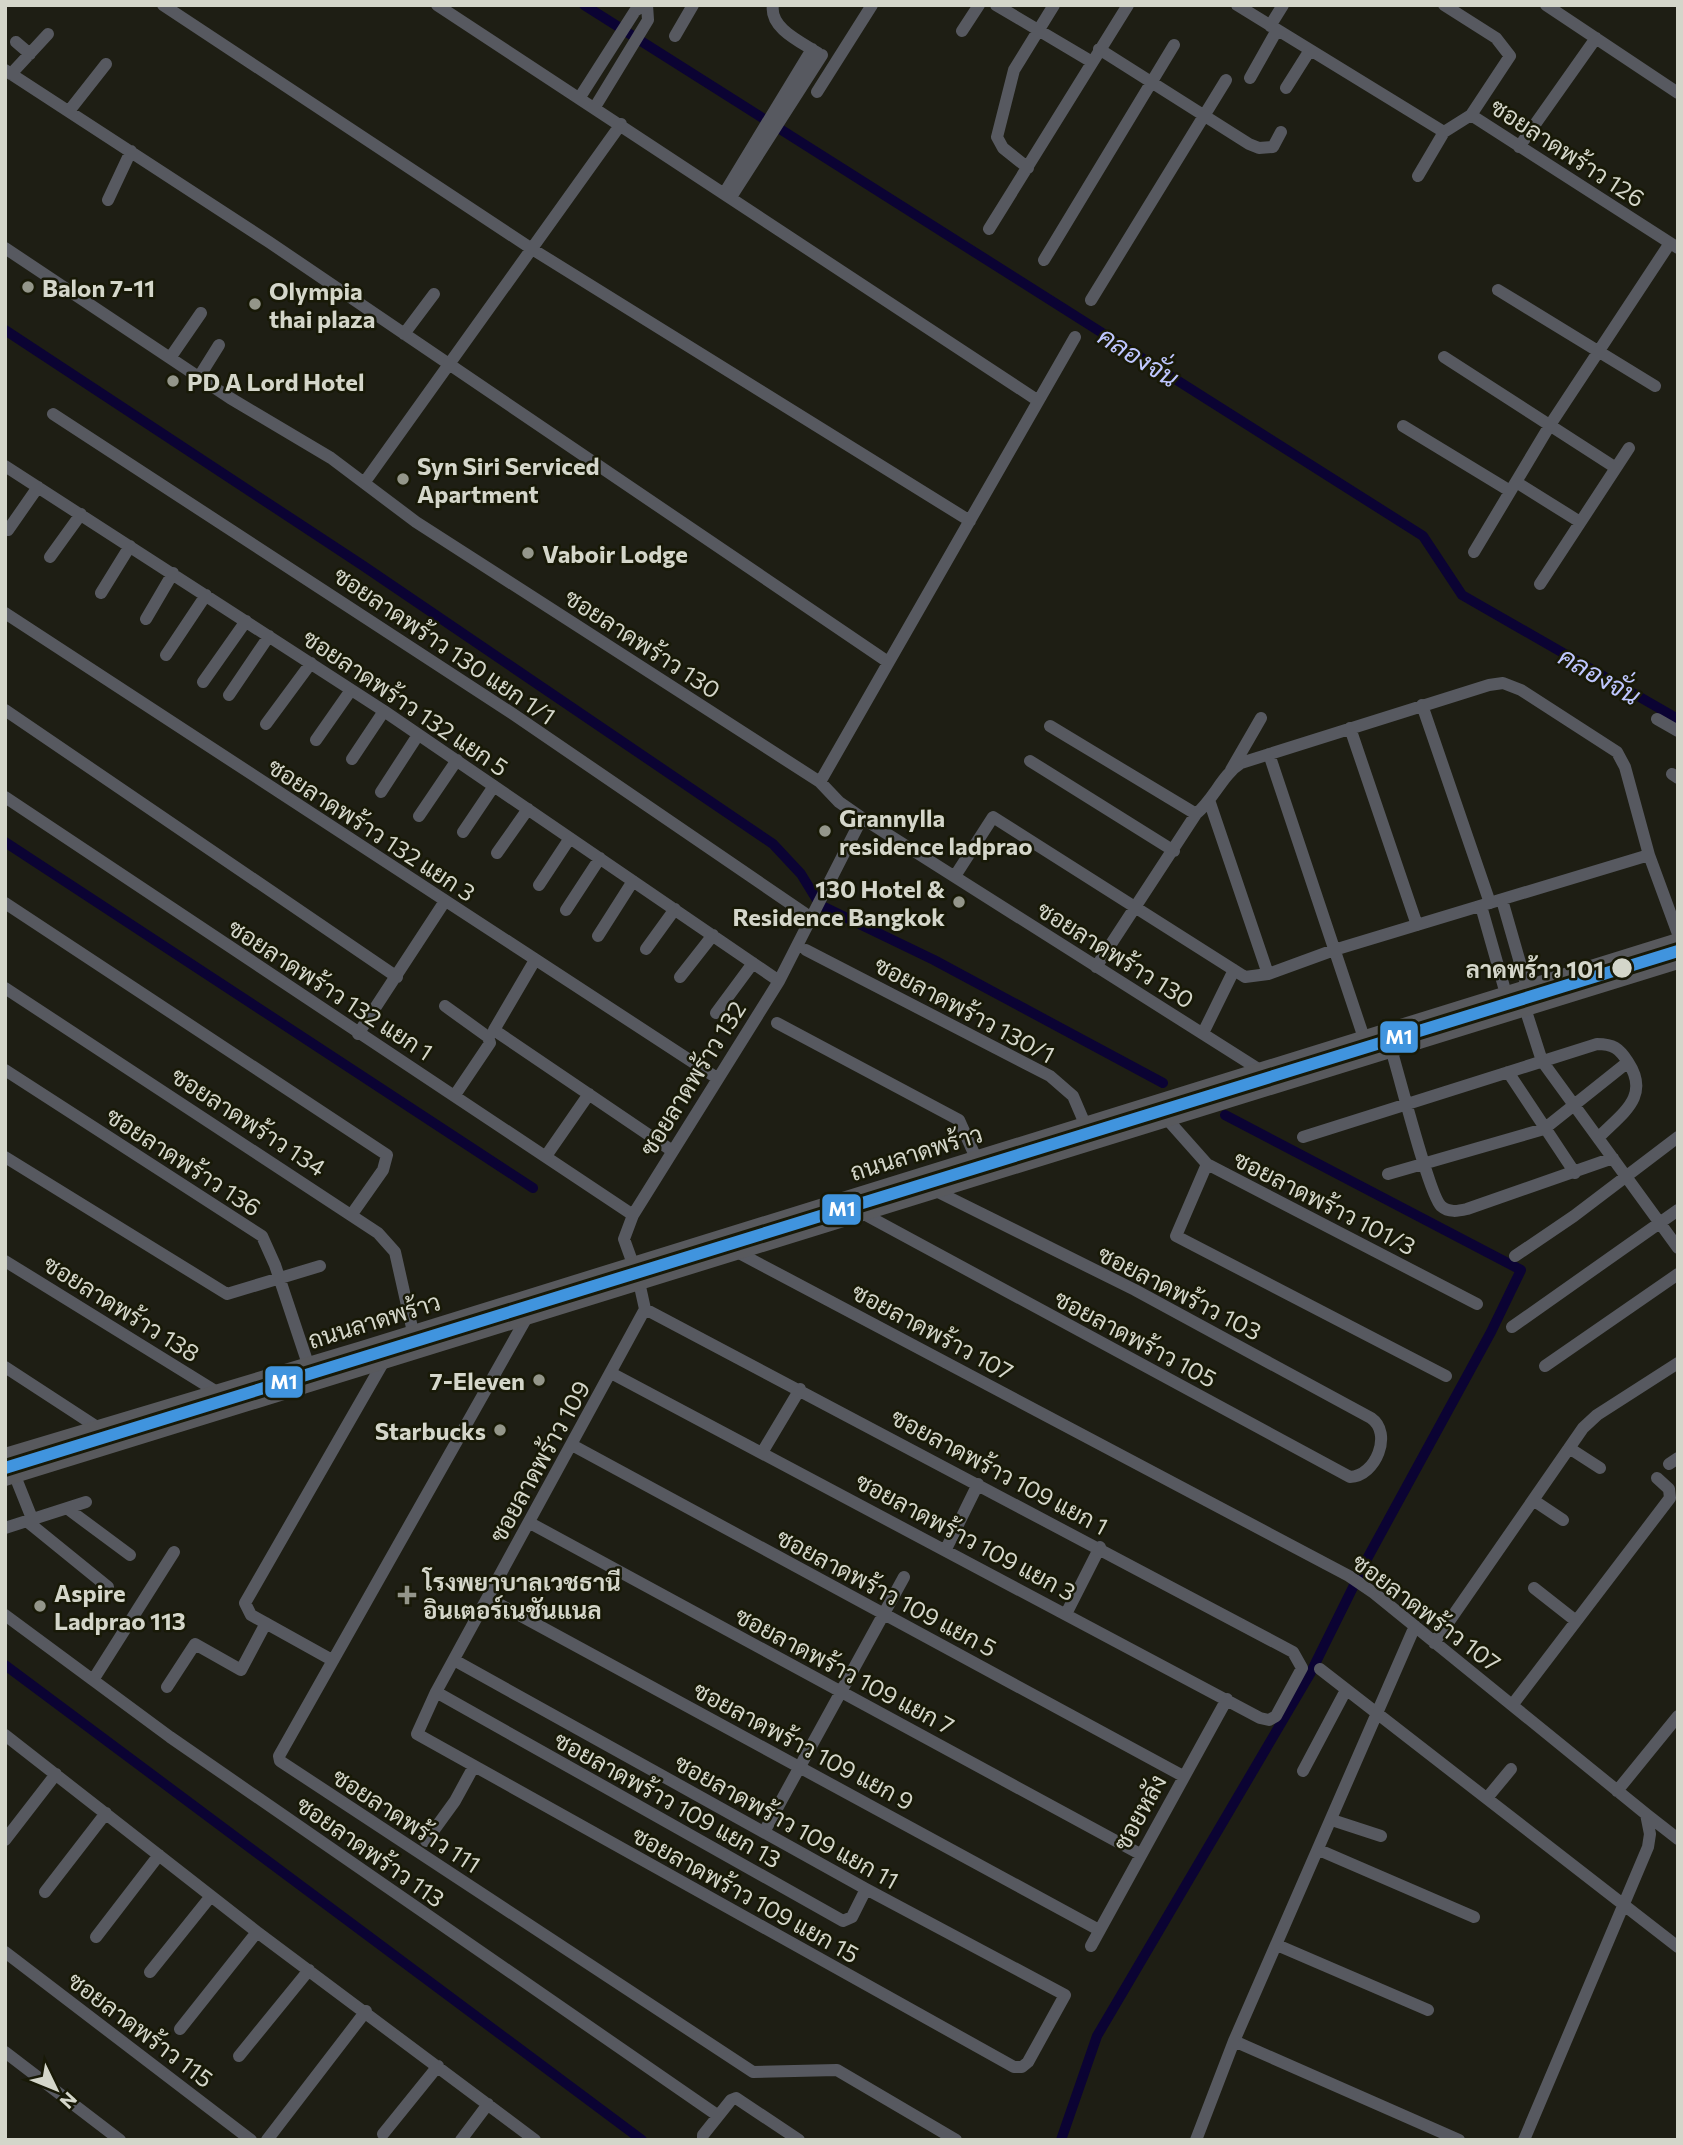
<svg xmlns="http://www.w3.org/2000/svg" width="1683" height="2145" font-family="Commissioner,Sarabun,sans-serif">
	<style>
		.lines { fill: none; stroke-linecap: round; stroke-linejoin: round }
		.canal { stroke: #0b0333; stroke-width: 10 }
		.minor { stroke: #575960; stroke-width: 12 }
		.major { stroke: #58595d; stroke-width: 14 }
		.metro-1-casing { stroke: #181907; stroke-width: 18 }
		.metro-1 { stroke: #4094de; stroke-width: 12 }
		.poi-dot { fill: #94968a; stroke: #181907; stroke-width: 2.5 }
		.stop-dot { fill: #d4d6ca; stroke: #181907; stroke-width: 2.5 }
		.labels { text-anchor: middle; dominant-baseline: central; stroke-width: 5; stroke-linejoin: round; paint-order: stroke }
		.street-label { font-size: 24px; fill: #d4d6ca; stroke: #181907 }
		.poi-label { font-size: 24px; font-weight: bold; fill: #d4d6ca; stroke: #181907; text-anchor: start }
		.stop-label { font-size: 24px; font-weight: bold; fill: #d4d6ca; stroke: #181907; text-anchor: end }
		.water-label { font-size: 26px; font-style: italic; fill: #bfc7ff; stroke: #181907 }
		.line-badge { stroke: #181907; stroke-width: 2.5 }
		.badge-label { font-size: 19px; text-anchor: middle; font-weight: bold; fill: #fff }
	</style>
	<rect width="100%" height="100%" fill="#1e1e14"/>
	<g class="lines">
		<path class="canal" d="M584 5 1423 536 1462 595 1678 719
			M5 330 362 565 773 844 801 874 820 905 934 960 1163 1083
			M5 842 533 1188
			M5 1665 642 2140
			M1061 2140 1097 2036 1310 1674 1368 1557 1491 1332 1521 1270 1225 1115"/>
		<path class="minor" d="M163 5 532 249 970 521
			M437 5 1037 400
			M773 5C769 28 801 42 818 53
			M996 5 1092 62
			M1237 5 1444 132
			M1546 5 1678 93
			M1270 26 1283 5
			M962 31 979 5
			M675 36 693 5
			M16 42 30 54
			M1099 49 1249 144 1259 148 1273 147 1281 132
			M5 70 269 242 888 662
			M11 74 48 34
			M1250 78 1277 30
			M1286 88 1310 50
			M817 92 872 5
			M580 97 635 11 644 5
			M595 107 648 20 647 5
			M69 111 106 64
			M1471 115 1678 248
			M1519 147 1596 38
			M1028 168 1003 148 997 137 1014 70 1054 5
			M1418 176 1444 132 1471 115 1510 56 1496 38 1444 5
			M725 192 812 49
			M731 197 822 55
			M108 200 131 151
			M989 229 1128 5
			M5 248 230 398 331 458 416 522 820 782 839 802 862 818 1260 1070
			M1044 260 1174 45
			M1498 290 1655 386
			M1091 300 1226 80
			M404 334 434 294
			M1444 357 1616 468
			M170 358 201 313
			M199 377 219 345
			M53 414 513 714 810 917
			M1403 426 1510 491
			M5 466 384 711 779 981
			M1516 482 1580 522
			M364 483 621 124
			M8 530 38 487
			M1474 552 1550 425 1670 243
			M50 557 81 514
			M1540 584 1629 448
			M101 593 130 546
			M5 613 717 1078
			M146 619 173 573
			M166 655 206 595
			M203 682 246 621
			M229 695 269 636
			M1422 705 1490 903
			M5 710 397 977
			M1657 719 1678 731
			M266 724 311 663
			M1050 726 1196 814
			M1350 728 1417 925
			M316 740 351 690
			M1269 754 1364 1038
			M352 759 384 711
			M1030 761 1174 851
			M1231 770 1261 718
			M1672 774 1678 778
			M820 782 1075 337
			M381 792 418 735
			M5 797 633 1215
			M1210 803 1268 974
			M419 816 457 760
			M463 832 494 786
			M497 853 528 809
			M955 876 993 817 1245 977 1268 974 1334 950 1649 855
			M539 885 570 838
			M1502 900 1527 987
			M5 903 387 1155 383 1170 352 1214
			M1481 906 1506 994
			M566 910 600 858
			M598 936 633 881
			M646 949 675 909
			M806 950 1050 1076 1073 1096 1085 1124
			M535 960 494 1030 671 1150
			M1096 967 1196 814C1214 799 1222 775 1241 763L1489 685 1503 683 1521 690 1617 752 1625 767 1649 855 1678 934
			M680 977 713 935
			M5 988 378 1233 395 1252 413 1332
			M445 1006 488 1037 490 1043 455 1095
			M1525 1008 1542 1061 1678 1248
			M716 1013 753 963
			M777 1023 959 1120 976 1158
			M1203 1033 1234 970
			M358 1034 445 901
			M1391 1049C1399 1074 1429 1195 1441 1206 1449 1213 1458 1211 1467 1209L1613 1158
			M5 1070 262 1236 275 1265 308 1364
			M1508 1072 1575 1173
			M1167 1119 1207 1164 1477 1304
			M1303 1137 1597 1044C1613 1044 1619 1048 1628 1062 1651 1097 1622 1113 1598 1138
			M546 1156 589 1094
			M5 1157 227 1294 320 1266
			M1207 1164 1176 1236 1446 1376
			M1388 1174 1544 1129 1628 1062
			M864 1214 1350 1477C1376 1476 1393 1433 1371 1418L1135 1290 936 1191
			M739 1253 1349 1576 1374 1593 1646 1814 1650 1834 1648 1847 1524 2140
			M1515 1256 1574 1216 1678 1137
			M5 1261 217 1392
			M633 1264 624 1239 633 1215 779 981 862 818
			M527 1317 279 1756 280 1761 753 2072 837 2070 956 2140
			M1512 1327 1678 1210
			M1545 1366 1678 1274
			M5 1367 97 1427
			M611 1373 1260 1718 1269 1720 1276 1716 1302 1668 1293 1652 645 1309
			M572 1445 1183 1776
			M1569 1448 1600 1468
			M763 1451 800 1389
			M1669 1464 1678 1458
			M15 1476 33 1521
			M1533 1500 1563 1520
			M68 1509 130 1555
			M28 1522 108 1587
			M530 1523 1140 1854
			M5 1528 86 1502
			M946 1549 978 1484
			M1534 1588 1576 1621
			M488 1598 1099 1930
			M1066 1614 1100 1547
			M5 1615 170 1737 717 2115
			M1434 1643 1583 1428 1597 1415 1678 1363
			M332 1660 251 1615 245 1603 384 1361
			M454 1660 866 1889 1065 1995 1028 2062 1022 2067H1014L417 1734 436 1692 645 1309 639 1282
			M1320 1669 1678 1947
			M93 1680 174 1552
			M167 1687 195 1644 241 1670 266 1623
			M436 1692 843 1921 852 1917 866 1889
			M1513 1704 1670 1498 1669 1489 1657 1478
			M5 1735 257 1932 535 2140
			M1303 1771 1346 1690
			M1617 1791 1678 1716
			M1487 1798 1511 1769
			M1646 1814 1678 1839
			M1332 1820 1381 1836
			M764 1832 904 1577
			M5 1840 56 1774
			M426 1841 455 1801 473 1768
			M1319 1850 1474 1917
			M45 1892 106 1813
			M96 1937 159 1855
			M1277 1945 1428 2010
			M1091 1946 1227 1699
			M5 1952 251 2140
			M150 1972 211 1896
			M180 2029 257 1932
			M1234 2041 1459 2140
			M5 2052 120 2140
			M239 2056 309 1970
			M383 2134 438 2066
			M267 2140 366 2011
			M461 2140 488 2104
			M703 2140V2135L731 2100 736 2098 799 2140
			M1196 2140 1234 2041 1415 1626"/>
		<path class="major" d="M5 1455 362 1348 1678 940
			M5 1479 1678 962"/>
		<defs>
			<path id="metro-1" d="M5 1468 1678 951"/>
		</defs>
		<use href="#metro-1" class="metro-1-casing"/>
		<use href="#metro-1" class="metro-1"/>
	</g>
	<g class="poi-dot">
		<circle cx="28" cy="287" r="7"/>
		<circle cx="255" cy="304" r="7"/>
		<circle cx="173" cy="381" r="7"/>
		<circle cx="403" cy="479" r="7"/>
		<circle cx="528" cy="553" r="7"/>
		<circle cx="825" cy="831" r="7"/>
		<circle cx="959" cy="902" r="7"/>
		<circle cx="539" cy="1380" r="7"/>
		<circle cx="500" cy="1430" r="7"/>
		<path d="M403.5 1584.5h7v7h7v7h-7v7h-7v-7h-7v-7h7z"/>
		<circle cx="40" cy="1606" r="7"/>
	</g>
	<circle class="stop-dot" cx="1622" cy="968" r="11"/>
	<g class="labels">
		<g class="street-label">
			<text transform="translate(1568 152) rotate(33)">ซอยลาดพร้าว 126</text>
			<text transform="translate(643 643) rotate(33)">ซอยลาดพร้าว 130</text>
			<text transform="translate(445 645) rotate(34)">ซอยลาดพร้าว 130 แยก 1/1</text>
			<text transform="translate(406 702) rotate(34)">ซอยลาดพร้าว 132 แยก 5</text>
			<text transform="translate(372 829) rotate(33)">ซอยลาดพร้าว 132 แยก 3</text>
			<text transform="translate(1116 954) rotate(32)">ซอยลาดพร้าว 130</text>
			<text transform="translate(331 989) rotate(33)">ซอยลาดพร้าว 132 แยก 1</text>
			<text transform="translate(965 1009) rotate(28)">ซอยลาดพร้าว 130/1</text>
			<text transform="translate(692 1078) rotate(-58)">ซอยลาดพร้าว 132</text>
			<text transform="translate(249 1121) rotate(33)">ซอยลาดพร้าว 134</text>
			<text transform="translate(916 1152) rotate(-17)">ถนนลาดพร้าว</text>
			<text transform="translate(184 1161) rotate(33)">ซอยลาดพร้าว 136</text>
			<text transform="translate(1325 1202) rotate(27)">ซอยลาดพร้าว 101/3</text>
			<text transform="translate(1180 1292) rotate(27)">ซอยลาดพร้าว 103</text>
			<text transform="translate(122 1308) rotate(32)">ซอยลาดพร้าว 138</text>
			<text transform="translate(374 1320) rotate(-17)">ถนนลาดพร้าว</text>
			<text transform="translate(933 1331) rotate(28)">ซอยลาดพร้าว 107</text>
			<text transform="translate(1136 1338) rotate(28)">ซอยลาดพร้าว 105</text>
			<text transform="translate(539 1461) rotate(-61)">ซอยลาดพร้าว 109</text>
			<text transform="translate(1000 1471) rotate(28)">ซอยลาดพร้าว 109 แยก 1</text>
			<text transform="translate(966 1536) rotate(28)">ซอยลาดพร้าว 109 แยก 3</text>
			<text transform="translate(887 1592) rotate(28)">ซอยลาดพร้าว 109 แยก 5</text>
			<text transform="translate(1427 1612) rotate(37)">ซอยลาดพร้าว 107</text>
			<text transform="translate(845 1670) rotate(28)">ซอยลาดพร้าว 109 แยก 7</text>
			<text transform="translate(804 1745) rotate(28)">ซอยลาดพร้าว 109 แยก 9</text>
			<text transform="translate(668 1799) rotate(29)">ซอยลาดพร้าว 109 แยก 13</text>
			<text transform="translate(1139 1812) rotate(-61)">ซอยหลัง</text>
			<text transform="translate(407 1820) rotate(33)">ซอยลาดพร้าว 111</text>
			<text transform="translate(787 1821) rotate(29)">ซอยลาดพร้าว 109 แยก 11</text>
			<text transform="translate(371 1851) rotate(35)">ซอยลาดพร้าว 113</text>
			<text transform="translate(746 1894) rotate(29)">ซอยลาดพร้าว 109 แยก 15</text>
			<text transform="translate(141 2029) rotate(37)">ซอยลาดพร้าว 115</text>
		</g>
		<g class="poi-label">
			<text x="42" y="287">Balon 7-11</text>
			<text x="269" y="290">Olympia<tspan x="269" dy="28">thai plaza</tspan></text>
			<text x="187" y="381">PD A Lord Hotel</text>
			<text x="417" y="465">Syn Siri Serviced<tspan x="417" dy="28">Apartment</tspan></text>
			<text x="542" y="553">Vaboir Lodge</text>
			<text x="839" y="817">Grannylla<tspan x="839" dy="28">residence ladprao</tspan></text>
			<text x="945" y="888" text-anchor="end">130 Hotel &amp;<tspan x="945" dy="28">Residence Bangkok</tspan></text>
			<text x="525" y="1380" text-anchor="end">7-Eleven</text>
			<text x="486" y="1430" text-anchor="end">Starbucks</text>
			<text x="423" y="1581">โรงพยาบาลเวชธานี<tspan x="423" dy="28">อินเตอร์เนชันแนล</tspan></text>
			<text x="54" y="1592">Aspire<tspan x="54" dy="28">Ladprao 113</tspan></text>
		</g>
		<g class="stop-label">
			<text x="1604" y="968">ลาดพร้าว 101</text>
		</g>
		<g class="water-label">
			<text transform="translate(1139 356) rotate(32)">คลองจั่น</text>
			<text transform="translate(1600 675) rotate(30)">คลองจั่น</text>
		</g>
	</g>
	<g class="line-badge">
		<rect x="1379" y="1020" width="40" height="34" rx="7" fill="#4094de"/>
		<rect x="821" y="1193" width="41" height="33" rx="7" fill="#4094de"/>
		<rect x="264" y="1365" width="40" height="34" rx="7" fill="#4094de"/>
	</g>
	<g class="badge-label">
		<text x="1399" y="1044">M1</text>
		<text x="842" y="1216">M1</text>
		<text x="284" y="1389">M1</text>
	</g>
	<rect width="1683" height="2145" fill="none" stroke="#d4d6ca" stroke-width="14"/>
	<g transform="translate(56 2089) rotate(133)" stroke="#181907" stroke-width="5" paint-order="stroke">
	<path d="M0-5L12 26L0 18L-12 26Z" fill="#d4d6ca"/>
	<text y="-10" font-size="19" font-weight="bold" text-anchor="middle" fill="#d4d6ca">N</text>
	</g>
</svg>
